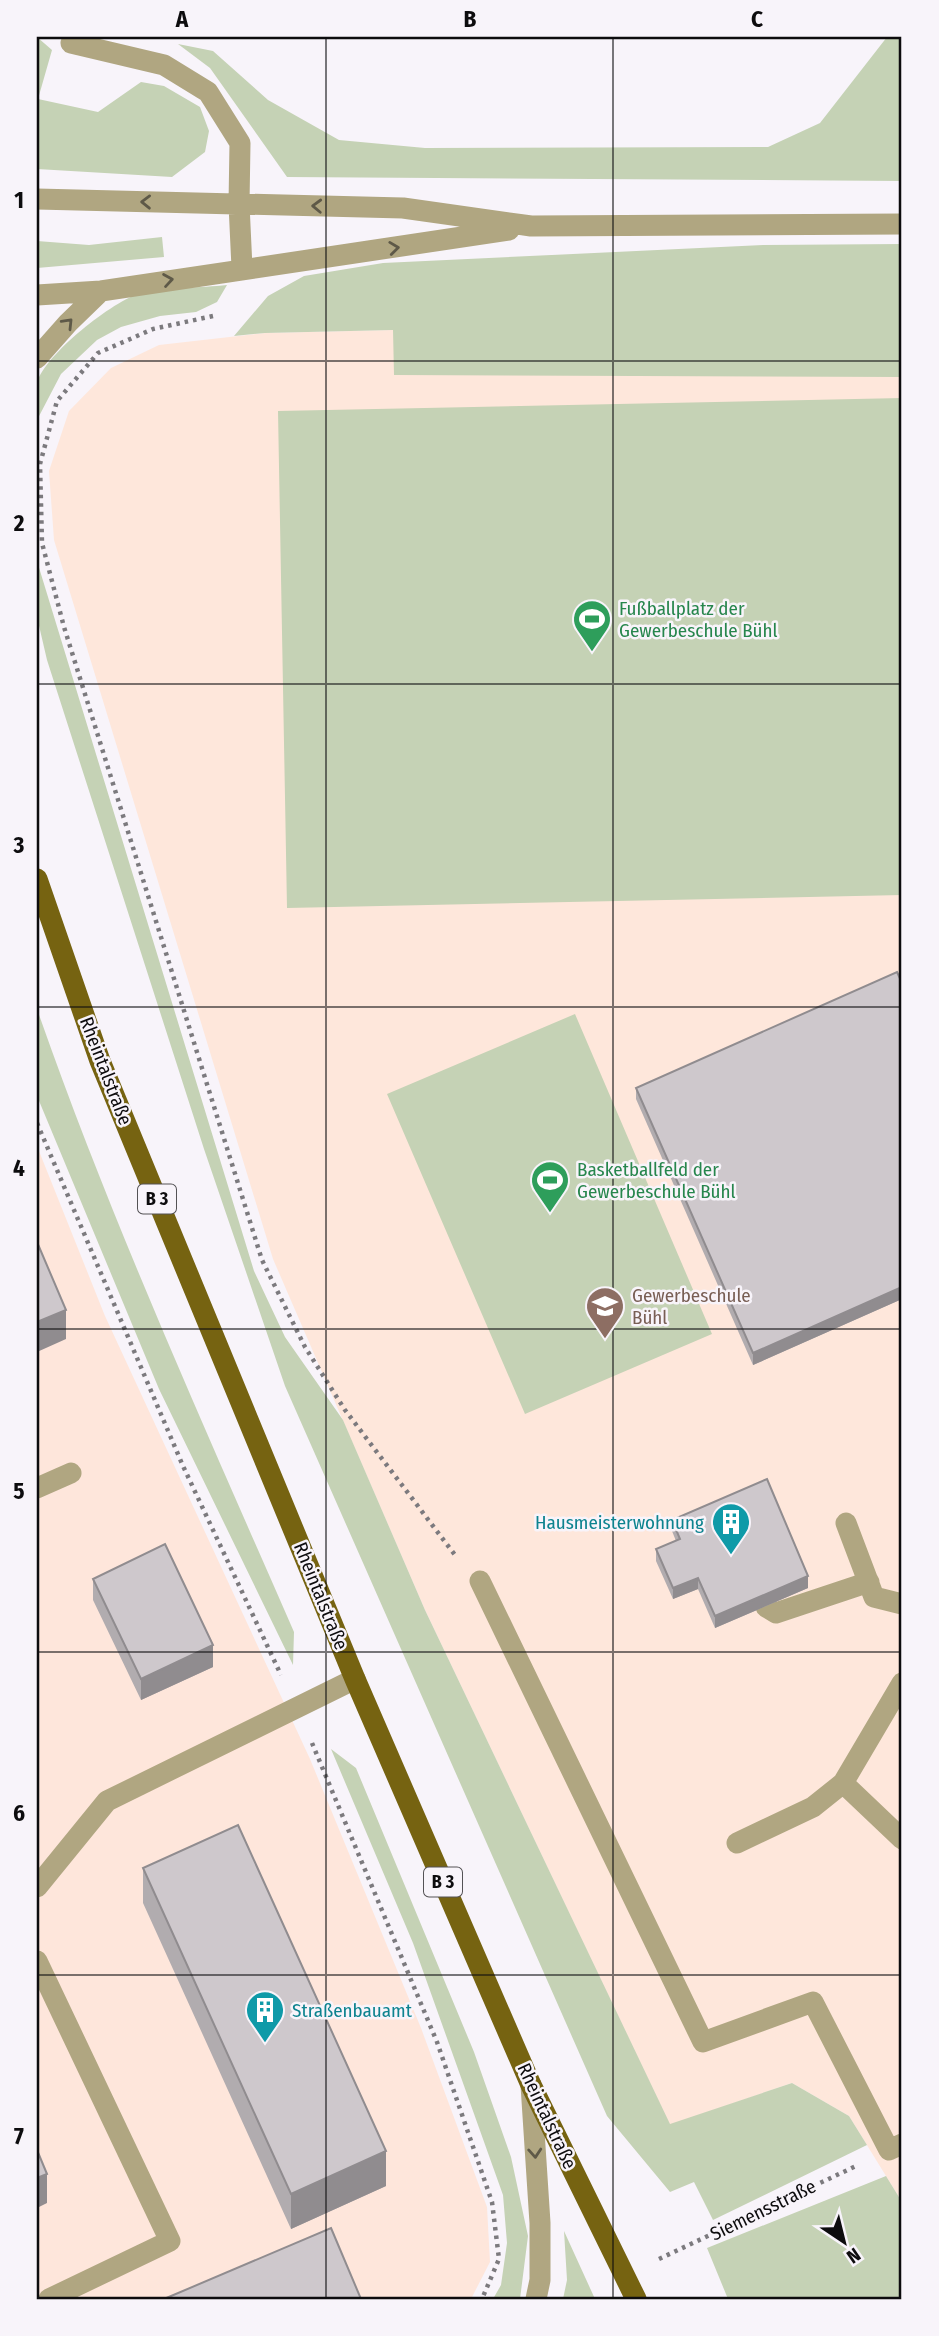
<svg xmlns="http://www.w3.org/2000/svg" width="939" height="2336" font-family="'Fira Sans Condensed',sans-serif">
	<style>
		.industrial { fill: #fee6db }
		.education { fill: #fee7db }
		.green { fill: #c5d2b5 }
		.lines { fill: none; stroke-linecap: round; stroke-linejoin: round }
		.path { stroke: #7c7a7e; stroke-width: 4.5; stroke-dasharray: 3.5 5; stroke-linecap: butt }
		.minor { stroke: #b0a681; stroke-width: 21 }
		.major { stroke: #766311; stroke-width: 21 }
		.wall { fill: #b1acaf }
		.shaded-wall { fill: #908c8f }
		.building { fill: #cec8cc; stroke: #908c8f; stroke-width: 2 }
		.oneway { stroke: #5e5948 }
		.grid { fill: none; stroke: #0d0c0e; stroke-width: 2; stroke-opacity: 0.55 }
		.labels { text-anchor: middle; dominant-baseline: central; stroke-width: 5; stroke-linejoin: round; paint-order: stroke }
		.shield { fill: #f8f4fa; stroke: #545255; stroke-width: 2 }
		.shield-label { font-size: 18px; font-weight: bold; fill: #0d0c0e }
		.leisure-label { font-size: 19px; fill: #27864d; stroke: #f8f4fa; text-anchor: start }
		.street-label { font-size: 19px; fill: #0d0c0e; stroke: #f8f4fa }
		.education-label { font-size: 19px; fill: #785e54; stroke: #f8f4fa; text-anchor: start }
		.culture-label { font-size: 19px; fill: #0d838f; stroke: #f8f4fa; text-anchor: end }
		.neatline { fill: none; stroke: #0d0c0e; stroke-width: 2.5 }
		.grid-label { font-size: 23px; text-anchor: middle; font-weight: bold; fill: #0d0c0e }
	</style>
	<rect width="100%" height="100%" fill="#f8f4fa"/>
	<path class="industrial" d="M37 1146 105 1316 310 1759 421 2028 487 2207 490 2262 471 2299H37Z"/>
	<path class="education" d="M394 330 902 331V2202L849 2116 792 2083 670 2125 425 1610 273 1259 54 540 49 471 69 411 111 368 159 345 265 333Z"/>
	<path class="green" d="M37 37 52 50 38 99 98 112 141 82 164 86 200 107 209 131 205 152 172 177 37 169Z
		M887 37H902V181L287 177 210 68 178 44 213 51 268 100 339 140 425 148 768 147 820 123Z
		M162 237 164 257 37 268V241L89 245Z
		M902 244V377L394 375 393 330 265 333 234 336 268 296 304 276 383 263 763 245Z
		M227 285 217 302 196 312 160 316 121 327 97 340 61 374 37 420C37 409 34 394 37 383 44 355 114 300 141 293 165 287 201 288 227 285Z
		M902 398V895L287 908 278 411Z
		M37 561 254 1271 285 1337 343 1420 425 1610 670 2124 792 2083 849 2116 867 2145 713 2220 694 2182 670 2192 607 2116 285 1386 204 1149 47 660 37 617Z
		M37 1009C111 1221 204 1426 294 1632L293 1665 159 1389 37 1096Z
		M575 1014 712 1334 525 1414 387 1094Z
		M331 1749 356 1768 474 2052 511 2157 528 2236 520 2299H493L501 2285 507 2243 503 2195 413 1943Z
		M886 2176 902 2202V2299H728L707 2248Z
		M564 2231 595 2299H563L567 2280Z"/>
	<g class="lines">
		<path class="path" d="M213 316 153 329 98 353 57 401 40 464 42 543 64 627 262 1260 305 1347 345 1410 455 1555
			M37 1123 183 1466 281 1675
			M312 1743 437 2042 492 2202 499 2259 482 2299
			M659 2259 856 2166"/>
		<path class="minor" d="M71 43 164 65 208 92 240 143 239 204 242 268
			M37 199 403 208 531 226 902 224
			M37 295 101 291 509 230
			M37 358 68 323 101 291
			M37 1488 71 1473
			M846 1523 874 1597 902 1604
			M480 1581 703 2042 813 2002 889 2150 902 2144
			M766 1607 776 1613 869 1582
			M843 1783 902 1839
			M737 1843 813 1807 843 1783 902 1683
			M37 1887 107 1801 355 1679
			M37 1961 170 2241 49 2299
			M531 2085 540 2223V2280L536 2299"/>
		<path class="major" d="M37 879 100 1061 355 1679 531 2085 636 2299"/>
	</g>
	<path class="wall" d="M902 983V1299L753 1365 636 1099V1088Z
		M672 1520 808 1588 715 1628 698 1589 673 1599 656 1561V1549L676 1541 672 1531Z
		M93 1579 213 1667 141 1700 93 1600Z
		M143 1868 386 2186 291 2229 143 1903Z"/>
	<path class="shaded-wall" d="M902 1287V1299L753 1365V1353Z
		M66 1310V1339L37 1352V1322Z
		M808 1576V1588L715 1628V1616Z
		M698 1578V1589L673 1599V1588Z
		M213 1645V1667L141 1700V1679Z
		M386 2151V2186L291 2229V2194Z
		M47 2174V2203L37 2208V2178Z"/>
	<path class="building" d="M897 972 902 983V1287L753 1353 636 1088Z
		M37 1242 66 1310 37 1322Z
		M767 1479 808 1576 715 1616 698 1578 673 1588 656 1549 680 1539 672 1520Z
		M165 1544 213 1645 141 1679 93 1579Z
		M238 1825 386 2151 291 2194 143 1868Z
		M37 2150 47 2174 37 2178Z
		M331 2228 361 2299H164Z"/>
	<defs><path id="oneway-chevron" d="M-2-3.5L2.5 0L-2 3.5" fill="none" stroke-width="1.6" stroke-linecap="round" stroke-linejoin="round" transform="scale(1.75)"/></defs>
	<g class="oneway">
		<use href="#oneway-chevron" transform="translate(146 202) rotate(-179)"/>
		<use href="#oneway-chevron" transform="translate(317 206) rotate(-178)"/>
		<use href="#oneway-chevron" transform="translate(394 248) rotate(-7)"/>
		<use href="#oneway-chevron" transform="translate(168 280) rotate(-9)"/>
		<use href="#oneway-chevron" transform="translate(68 323) rotate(-46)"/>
		<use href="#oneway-chevron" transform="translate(535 2153) rotate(86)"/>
	</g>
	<path class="grid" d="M326 37V2299M613 37V2299M37 361H902M37 684H902M37 1007H902M37 1329H902M37 1652H902M37 1975H902"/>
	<defs>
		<symbol id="stadium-pin" viewBox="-11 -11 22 30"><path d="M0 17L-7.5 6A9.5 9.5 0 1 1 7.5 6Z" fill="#2e9e5b" stroke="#f8f4fa"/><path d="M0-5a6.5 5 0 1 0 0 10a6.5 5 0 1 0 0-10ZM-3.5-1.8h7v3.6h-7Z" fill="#fff"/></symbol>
		<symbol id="school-pin" viewBox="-11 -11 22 30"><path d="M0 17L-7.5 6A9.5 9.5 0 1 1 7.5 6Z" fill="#8d6e63" stroke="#f8f4fa"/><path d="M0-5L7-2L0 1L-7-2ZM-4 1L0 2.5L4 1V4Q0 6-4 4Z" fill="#fff"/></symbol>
		<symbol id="building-pin" viewBox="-11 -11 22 30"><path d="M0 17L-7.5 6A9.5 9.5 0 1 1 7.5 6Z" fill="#0f9aa8" stroke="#f8f4fa"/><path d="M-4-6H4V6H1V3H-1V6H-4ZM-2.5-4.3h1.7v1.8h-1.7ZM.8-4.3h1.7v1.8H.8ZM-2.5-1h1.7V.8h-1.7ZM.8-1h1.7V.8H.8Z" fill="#fff"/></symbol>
	</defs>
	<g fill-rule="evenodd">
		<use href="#stadium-pin" x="570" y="597" width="44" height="60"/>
		<use href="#stadium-pin" x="528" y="1158" width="44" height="60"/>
		<use href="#school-pin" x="583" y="1284" width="44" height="60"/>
		<use href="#building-pin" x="709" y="1500" width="44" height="60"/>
		<use href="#building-pin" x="243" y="1988" width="44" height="60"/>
	</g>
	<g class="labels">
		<g class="shield">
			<rect x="138" y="1184.5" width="38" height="29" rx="5"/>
			<rect x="424" y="1867.5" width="38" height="29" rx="5"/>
		</g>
		<g class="shield-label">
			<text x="157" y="1199">B 3</text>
			<text x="443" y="1882">B 3</text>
		</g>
		<g class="leisure-label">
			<text x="619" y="608">Fußballplatz der<tspan x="619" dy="22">Gewerbeschule Bühl</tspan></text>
			<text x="577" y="1169">Basketballfeld der<tspan x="577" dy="22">Gewerbeschule Bühl</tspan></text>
		</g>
		<g class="street-label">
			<text transform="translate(106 1071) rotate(69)">Rheintalstraße</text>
			<text transform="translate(321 1596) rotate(68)">Rheintalstraße</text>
			<text transform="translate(547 2116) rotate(65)">Rheintalstraße</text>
			<text transform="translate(763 2210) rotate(-26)">Siemensstraße</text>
		</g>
		<g class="education-label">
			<text x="632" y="1295">Gewerbeschule<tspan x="632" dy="22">Bühl</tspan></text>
		</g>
		<g class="culture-label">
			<text x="704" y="1522">Hausmeisterwohnung</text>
			<text x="292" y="2010" text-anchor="start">Straßenbauamt</text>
		</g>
	</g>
	<rect width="939" height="2336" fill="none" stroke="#f8f4fa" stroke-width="77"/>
	<g transform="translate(844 2242) rotate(145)" stroke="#f8f4fa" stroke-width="5" paint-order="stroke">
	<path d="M0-5L12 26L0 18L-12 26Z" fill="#0d0c0e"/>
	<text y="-10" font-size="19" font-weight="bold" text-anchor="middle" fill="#0d0c0e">N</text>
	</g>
	<rect x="38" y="38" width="862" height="2260" class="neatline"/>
	<g class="grid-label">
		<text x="182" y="27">A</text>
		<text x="470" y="27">B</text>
		<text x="757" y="27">C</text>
		<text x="19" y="208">1</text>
		<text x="19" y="531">2</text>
		<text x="19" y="853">3</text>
		<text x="19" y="1176">4</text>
		<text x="19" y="1499">5</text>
		<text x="19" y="1821">6</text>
		<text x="19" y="2144">7</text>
	</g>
</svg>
